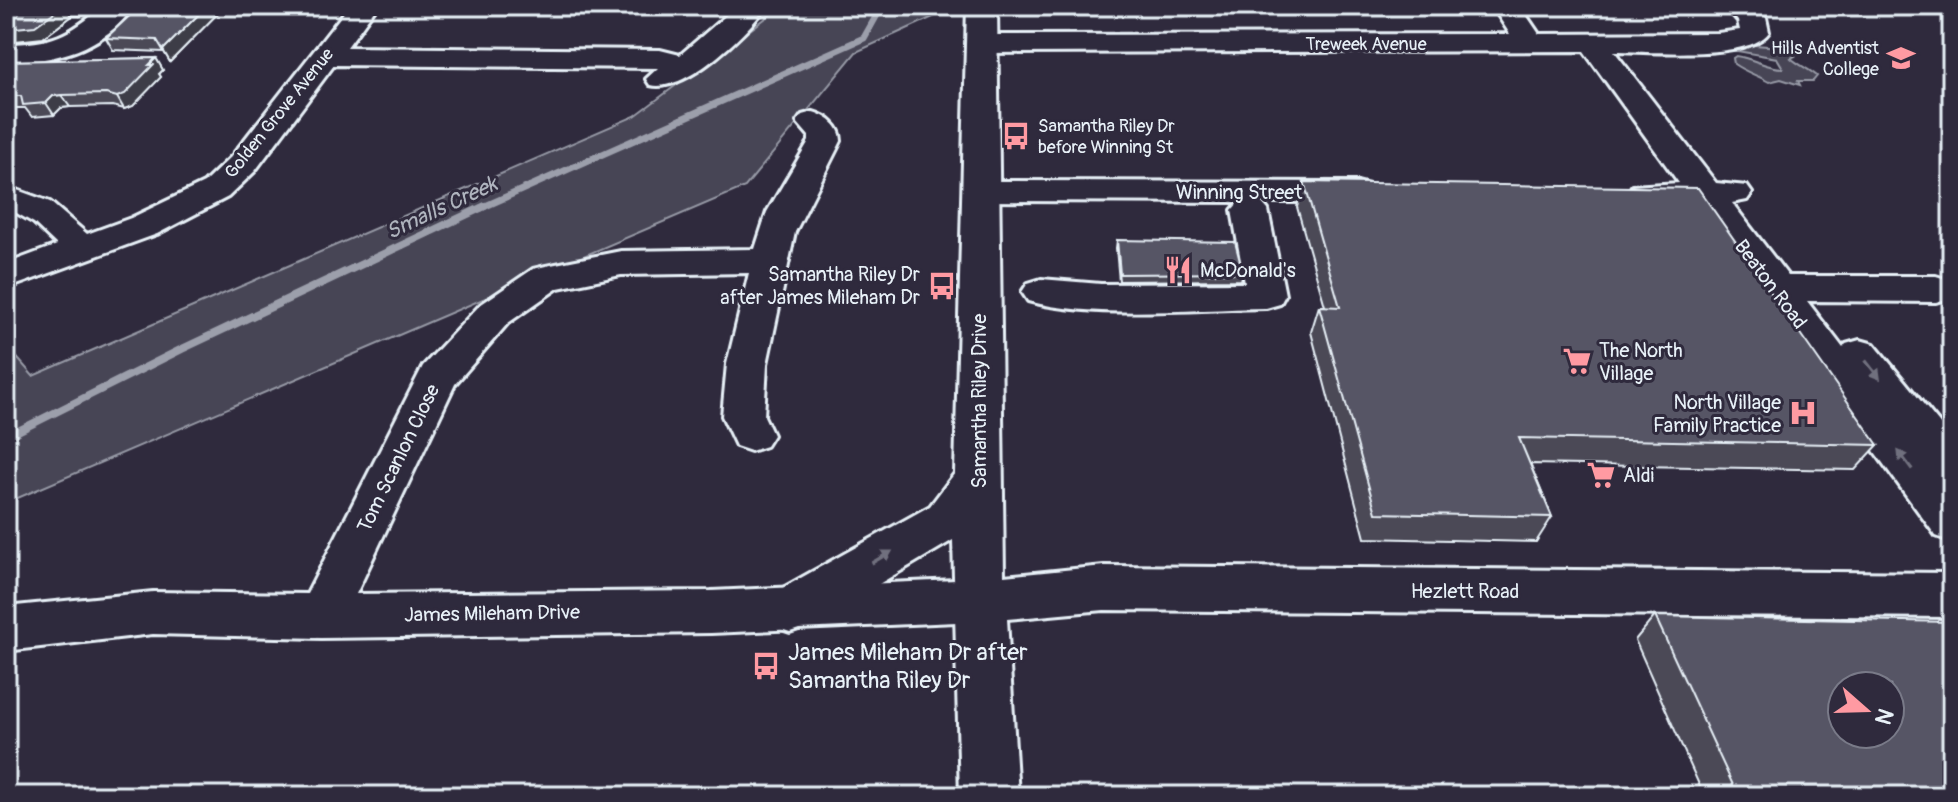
<svg xmlns="http://www.w3.org/2000/svg" width="1958" height="802" font-family="Pangolin,sans-serif">
  <style>
    .green { fill: #464455; stroke: #979aa6; stroke-width: 2 }
    .lines { fill: none; stroke-linecap: round; stroke-linejoin: round }
    .stream-far1 { stroke: #9c9fab; stroke-width: 7 }
    .stream { stroke: #9c9fab; stroke-width: 8 }
    .minor-casing { stroke: #e8f1f8; stroke-width: 6 }
    .major-casing { stroke: #e8f1f8; stroke-width: 6 }
    .minor { fill: #2f2a3d; fill-rule: evenodd }
    .major { fill: #2f2a3d; fill-rule: evenodd }
    .wall { fill: #4b4957; stroke: #e8f1f8; stroke-width: 2 }
    .shaded-wall { fill: #3d3c47; stroke: #e8f1f8; stroke-width: 2 }
    .building { fill: #575565; stroke: #e8f1f8; stroke-width: 2; fill-rule: evenodd }
    .oneway { fill: #70707e }
    .labels { text-anchor: middle; stroke-width: 6; stroke-linejoin: round; paint-order: stroke }
    .far-street-label { font-size: 18px; fill: #e8f1f8; stroke: #2f2a3d }
    .far-poi-label { font-size: 18px; fill: #e8f1f8; stroke: #2f2a3d; text-anchor: end }
    .street-label { font-size: 20px; fill: #e8f1f8; stroke: #2f2a3d }
    .poi-label { font-size: 20px; fill: #e8f1f8; stroke: #2f2a3d; text-anchor: start }
    .water-label { font-size: 22px; font-style: italic; fill: #afb4be; stroke: #2f2a3d }
    .near-poi-label { font-size: 24px; fill: #e8f1f8; stroke: #2f2a3d; text-anchor: start }
  </style>
  <rect width="100%" height="100%" fill="#2f2a3d"/>
  <filter id="ink" filterUnits="userSpaceOnUse"><feTurbulence type="fractalNoise" baseFrequency=".0125" numOctaves="2"/><feDisplacementMap in="SourceGraphic" scale="16" xChannelSelector="R" yChannelSelector="G"/><feConvolveMatrix kernelMatrix="1 2 1 2 8 2 1 2 1" color-interpolation-filters="sRGB"/></filter>
  <g filter="url(#ink)">
    <path class="green" d="M782,6H944V12L856,52L745,187L6,503V345L33,376L635,116Z
      M1726,43L1782,47L1795,56L1791,58C1797,64 1809,69 1817,76L1813,81H1798L1800,85L1781,79L1769,82C1757,75 1745,72 1734,64L1733,58L1736,56C1753,58 1766,68 1783,68L1777,58L1720,48Z"/>
    <g class="lines">
      <path class="stream-far1" d="M481,208L864,38L882,6"/>
      <path class="stream" d="M6,437L182,349L485,206"/>
      <defs>
        <path id="minor" d="M103,6H134C104,49 55,62 6,62V44C51,44 69,36 103,6Z
          M349,6H377L347,47L660,50L680,55L737,6L765,8C746,35 684,94 650,85L646,79L658,68L334,65L255,171L228,197L157,234L6,289V264L57,245L34,223L6,207V186L50,202L87,234L131,218L204,183L231,157Z
          M1492,6H1520L1539,34L1718,33L1740,30L1738,21L1725,6H1755L1766,18L1769,32C1749,61 1649,51 1614,51L1716,183L1747,186L1752,193L1747,200L1732,203L1788,276H1936L1949,280L1952,294L1949,298L1936,302L1807,301L1843,348L1846,344L1860,340L1874,344L1952,439V542L1936,536L1694,203H1644L1632,200L1627,193L1632,186L1679,183L1584,51L982,53L972,50L967,44L972,38L982,35L1510,34Z
          M813,112C827,116 841,126 841,141L795,232L767,364L764,416L773,435L766,446L751,451L736,446L722,416L727,364L749,273L621,275L558,288L508,323L455,384L356,594L711,591L979,579L996,585L1004,600L996,615L979,621L711,633L321,638L153,634L6,651V607L153,592L307,594L423,366L480,305L533,269L546,266L621,251L755,249L767,212L809,141V136L797,122L802,115Z
          M983,181L1357,182L1369,185L1374,192L1369,199L1357,202H1261L1268,210L1285,295L1280,304L1266,308C1196,309 1093,319 1028,301L1022,292L1028,283L1041,279L1101,284L1245,283L1232,210L1239,202L983,201L971,198L966,191L971,184Z"/>
        <path id="major" d="M967,6H997L1004,576L1104,566L1952,573V617L1104,610L1007,619L1018,796H960L953,540L808,626L790,632L772,626L764,610L772,594L930,506L955,473Z"/>
      </defs>
      <use href="#minor" class="minor-casing"/>
      <use href="#major" class="major-casing"/>
      <use href="#minor" class="minor"/>
      <use href="#major" class="major"/>
    </g>
    <path class="wall" d="M6,6H93L80,16H72L43,38L6,42Z
      M135,6H225L170,62L164,52L113,50L106,38L138,8Z
      M6,56L10,61L156,58L163,70L159,74L161,77L133,106L124,109L113,106L70,107L61,108L54,115L32,117L25,108H6Z
      M1304,182L1878,445L1855,470L1530,464L1552,517L1536,542L1365,538L1311,332L1319,306H1325L1297,207Z
      M1117,240L1243,273L1241,280L1119,281L1116,248Z
      M1655,616L1952,796H1704L1635,640Z"/>
    <path class="shaded-wall" d="M63,6H66L72,16L43,38L6,42V29Z
      M74,6H93L80,16Z
      M207,6H225L170,62L163,50Z
      M156,58L163,70L159,74L161,77L133,106L124,109L117,97Z
      M61,95L70,107L61,108L54,115L46,103L53,96Z"/>
    <path class="building" d="M6,6H63L35,26L6,29Z
      M140,6H207L163,50L157,40L106,38Z
      M156,58L149,65H153L125,94L117,97L106,94L61,95L53,96L46,103L23,105L21,96H6V61Z
      M1304,182L1698,188L1878,445L1519,438L1552,517L1376,513L1319,306L1340,307Z
      M1117,240L1235,242L1243,273L1120,274Z
      M1655,616L1952,622V796H1738ZM1842,686H1890V734H1842Z"/>
    <defs><path id="oneway-solid" d="M-6-.8H1V-3.2L6.5 0L1 3.2V.8H-6Z" transform="scale(2)"/></defs>
    <g class="oneway">
      <use href="#oneway-solid" transform="translate(1873 370) rotate(52)"/>
      <use href="#oneway-solid" transform="translate(1905 460) rotate(-127)"/>
      <use href="#oneway-solid" transform="translate(882 557) rotate(-30)"/>
    </g>
  </g>
  <defs>
    <symbol id="school-bare" viewBox="-9 -9 18 18"><path d="M0-5L7-2L0 1L-7-2ZM-4 1L0 2.5L4 1V4Q0 6-4 4Z" fill="#ff9aa2" stroke="#2f2a3d" stroke-width="2.5" paint-order="stroke"/></symbol>
    <symbol id="bus-bare" viewBox="-9 -9 18 18"><path d="M-5-6H5V4H4V6H2V4H-2V6H-4V4H-5ZM-3.5-4V0h7V-4ZM-3.5 1.2v1.5H-2V1.2ZM2 1.2v1.5H3.5V1.2Z" fill="#ff9aa2" stroke="#2f2a3d" stroke-width="2.5" paint-order="stroke"/></symbol>
    <symbol id="restaurant-bare" viewBox="-9 -9 18 18"><path d="M-5-6h1v4h1v-4h1v4h1v-4h1v5L-1.5 .5V6h-2V.5L-5-1ZM5-6V6H3V1.5H1.5Q1.5-4 5-6Z" fill="#ff9aa2" stroke="#2f2a3d" stroke-width="2.5" paint-order="stroke"/></symbol>
    <symbol id="supermarket-bare" viewBox="-9 -9 18 18"><path d="M-6-5.5h2.5l.6 2H6L4.5 2H-2.5L-4.4-4H-6ZM-1.5 3.2a1.3 1.3 0 1 0 .1 0ZM3 3.2a1.3 1.3 0 1 0 .1 0Z" fill="#ff9aa2" stroke="#2f2a3d" stroke-width="2.5" paint-order="stroke"/></symbol>
    <symbol id="hospital-bare" viewBox="-9 -9 18 18"><path d="M-5-5h3v3.5h4V-5h3V5h-3V1.5h-4V5h-3Z" fill="#ff9aa2" stroke="#2f2a3d" stroke-width="2.5" paint-order="stroke"/></symbol>
  </defs>
  <g fill-rule="evenodd">
    <use href="#school-bare" x="1881" y="38" width="40" height="40"/>
    <use href="#bus-bare" x="996" y="116" width="40" height="40"/>
    <use href="#restaurant-bare" x="1158" y="250" width="40" height="40"/>
    <use href="#bus-bare" x="922" y="266" width="40" height="40"/>
    <use href="#supermarket-bare" x="1557" y="341" width="40" height="40"/>
    <use href="#hospital-bare" x="1783" y="393" width="40" height="40"/>
    <use href="#supermarket-bare" x="1581" y="455" width="40" height="40"/>
    <use href="#bus-bare" x="746" y="646" width="40" height="40"/>
  </g>
  <g class="labels">
    <g class="far-street-label">
      <text x="1366" y="50">Treweek Avenue</text>
      <text transform="translate(279 113) rotate(-51)" y="6">Golden Grove Avenue</text>
    </g>
    <g class="far-poi-label">
      <text x="1879" y="54">Hills Adventist<tspan x="1879" dy="21">College</tspan></text>
      <text x="1038" y="132" text-anchor="start">Samantha Riley Dr<tspan x="1038" dy="21">before Winning St</tspan></text>
    </g>
    <g class="street-label">
      <text x="1239" y="199">Winning Street</text>
      <text transform="translate(1771 284) rotate(53)" y="7">Beaton Road</text>
      <text transform="translate(979 401) rotate(-90)" y="7">Samantha Riley Drive</text>
      <text transform="translate(398 458) rotate(-64)" y="7">Tom Scanlon Close</text>
      <text x="1465" y="598">Hezlett Road</text>
      <text transform="translate(492 613) rotate(-1)" y="7">James Mileham Drive</text>
    </g>
    <g class="poi-label">
      <text x="1200" y="277">McDonald's</text>
      <text x="920" y="281" text-anchor="end">Samantha Riley Dr<tspan x="920" dy="23">after James Mileham Dr</tspan></text>
      <text x="1599" y="357">The North<tspan x="1599" dy="23">Village</tspan></text>
      <text x="1781" y="409" text-anchor="end">North Village<tspan x="1781" dy="23">Family Practice</tspan></text>
      <text x="1623" y="482">Aldi</text>
    </g>
    <g class="water-label">
      <text transform="translate(441 207) rotate(-25)" y="8">Smalls Creek</text>
    </g>
    <g class="near-poi-label">
      <text x="788" y="660">James Mileham Dr after<tspan x="788" dy="28">Samantha Riley Dr</tspan></text>
    </g>
  </g>
  <rect width="1958" height="802" fill="none" stroke="#2f2a3d" stroke-width="32"/>
  <rect x="16" y="16" width="1926" height="770" fill="none" stroke="#e8f1f8" stroke-width="3" filter="url(#ink)"/>
  <g transform="translate(1866 710) rotate(110)"><circle r="38" fill="#2f2a3d" stroke="#797a88" stroke-width="2"/>
  <path d="M0-6L14 30L0 20L-14 30Z" fill="#ff9aa2"/>
  <text y="-12" font-size="22" font-weight="bold" text-anchor="middle" fill="#e8f1f8">N</text>
  </g>
</svg>
